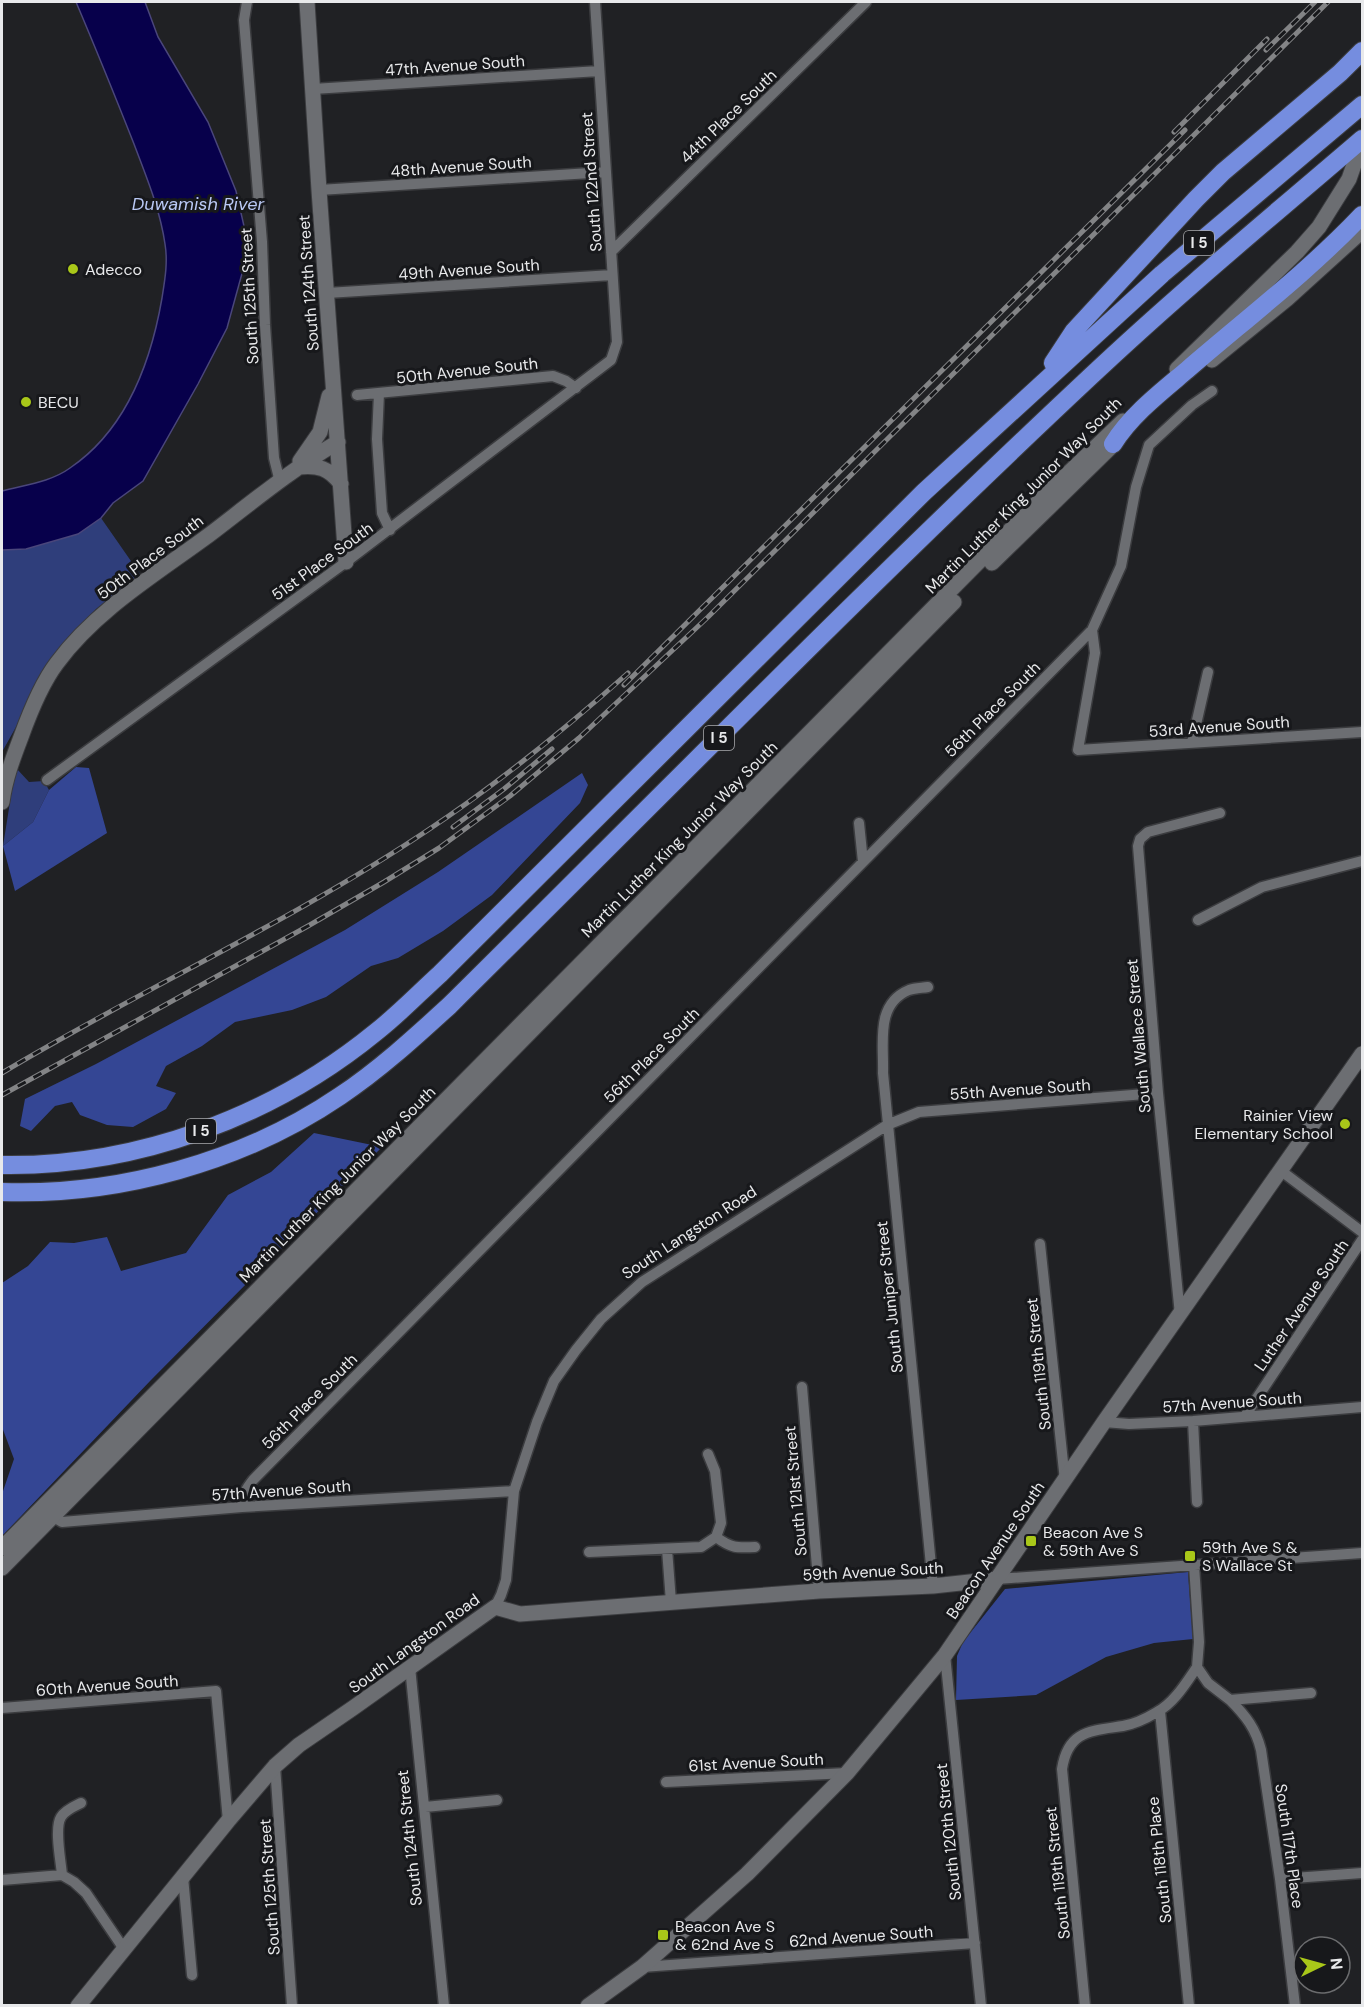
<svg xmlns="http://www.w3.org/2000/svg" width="1364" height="2007" font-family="'DM Sans',sans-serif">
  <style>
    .green { fill: #2f3e7b }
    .forest { fill: #344694 }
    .water { fill: #07004b; stroke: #4a467b; stroke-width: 1.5 }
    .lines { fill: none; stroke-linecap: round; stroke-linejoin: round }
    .street-casing { stroke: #3b3c3f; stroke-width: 13 }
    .secondary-casing { stroke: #3b3c3f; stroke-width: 17 }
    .highway-casing { stroke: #3b3c3f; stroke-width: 20 }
    .street { stroke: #6c6e72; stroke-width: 10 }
    .secondary { stroke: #6c6e72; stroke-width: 15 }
    .highway { stroke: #758ddf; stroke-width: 18 }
    .rail-casing { stroke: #838486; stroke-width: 5 }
    .rail { stroke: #17181b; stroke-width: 3; stroke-dasharray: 9; stroke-linecap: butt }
    .poi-dot { fill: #a9c719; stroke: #17181b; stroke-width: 2 }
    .labels { text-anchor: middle; stroke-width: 6; stroke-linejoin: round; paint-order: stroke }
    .shield { fill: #17181b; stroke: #a9aaad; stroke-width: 1.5 }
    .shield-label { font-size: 15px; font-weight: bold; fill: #e8e9eb }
    .street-label { font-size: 16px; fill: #e8e9eb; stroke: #17181b }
    .poi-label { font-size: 16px; fill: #e8e9eb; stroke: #17181b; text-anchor: start }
    .water-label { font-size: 18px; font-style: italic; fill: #bac9f5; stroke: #17181b }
  </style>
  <rect width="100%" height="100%" fill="#202124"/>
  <path class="green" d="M101,518L140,574L96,609L60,648L2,752V550L26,549L78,534Z
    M17,769L29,782L44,781L49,790L33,822L3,846L13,783Z"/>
  <path class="forest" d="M76,767L89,768L107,833L15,891L3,846L33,822L49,790Z
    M582,773L588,785L580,803L492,895L443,931L398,958L371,966L326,997L292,1010L235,1022L202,1046L166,1066L156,1086L176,1093L166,1109L133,1127L107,1125L80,1115L72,1102L55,1106L31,1131L20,1126L25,1099L96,1064L345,930L438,872Z
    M314,1133L382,1147L151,1380L2,1536V1494L14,1459L2,1427V1283L28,1266L50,1242L74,1243L107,1237L121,1271L186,1253L228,1195L271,1172Z
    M1188,1572L1193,1639L1154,1643L1106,1657L1036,1695L956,1700L957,1656L963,1642L1005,1589Z"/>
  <path class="water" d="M76,2H145L158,37L208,122L236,191L244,226L246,259L227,328L198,384L143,481L113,503L101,518L78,534L26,549L2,550V491C24,485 51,482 70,468C126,430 151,362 162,298C165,279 168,262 165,244C160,209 146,176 134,144C115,96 96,49 76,2Z"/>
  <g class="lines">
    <defs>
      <path id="street" d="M247,2L244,20L262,242L265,325L274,458L280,482
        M313,89L599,71
        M319,190L606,172
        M611,252L866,2
        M327,293L612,275
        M1212,391L1192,405L1149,445L1136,487L1121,566L1092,630L1095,653L1078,750L1362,732
        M379,393L377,439L382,513L390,530
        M357,395L553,376L566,381L576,388
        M1192,742L1208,672
        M47,780L346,562L611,360L617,342L595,2
        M859,823L863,862
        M1198,920L1262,887L1362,861
        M928,987C922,988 915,988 909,990C875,1004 884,1043 883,1073L933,1586
        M1280,1170L1362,1232
        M1040,1244L1065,1481
        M1180,1315L1158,1093L1138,846L1140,839L1148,832L1220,813
        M802,1387L819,1591
        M1245,1416L1362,1240
        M1193,1421L1197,1502
        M1104,1422L1129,1424L1193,1421L1362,1407
        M708,1454L715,1471L721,1523L716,1537
        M242,1507C242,1495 246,1489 253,1480L1092,630
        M52,1516L62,1522L242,1507L514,1491
        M667,1549L671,1602
        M589,1552L701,1547L716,1537C731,1548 736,1548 755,1547
        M1194,1565L1199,1642L1197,1667
        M997,1579L1362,1553
        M495,1607L501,1595L506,1580L514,1491L537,1422L554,1381L576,1350L601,1319L642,1282L887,1125L919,1112L1158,1093
        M945,1655L981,2006
        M410,1667L444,2006
        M1230,1700C1246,1716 1256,1729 1261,1750L1280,1879L1295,2006
        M2,1708L216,1691L228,1821
        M1160,1711L1189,2006
        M275,1766L292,2006
        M666,1782L847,1773
        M425,1807L497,1800
        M62,1875C61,1862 54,1828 61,1817C65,1810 75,1806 81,1803
        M183,1877L192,1975
        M1280,1879L1362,1873
        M2,1880L62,1875L74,1882L86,1893L124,1949
        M642,1967L975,1943
        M1085,2006L1062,1769C1068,1730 1091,1731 1123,1726C1135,1724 1147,1718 1157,1712C1174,1703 1186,1683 1197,1667L1208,1683L1230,1700L1311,1693"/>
      <path id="secondary" d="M307,2L319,190L346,562
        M1212,360L1287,299L1362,231
        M1177,369L1297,252L1319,227L1349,179L1362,142
        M300,461L320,432L329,396
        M299,467C318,465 329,468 341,484
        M992,563L1112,446
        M2,802C5,779 13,758 21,737C30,712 41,684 57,663C96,610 156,574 209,535C251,503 292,469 338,442
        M2,1548L1035,505L1123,421
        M2,1568L954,602
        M78,2006L228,1821L275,1766L299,1745L353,1708L495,1607L520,1614L819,1591L933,1586L997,1579
        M588,2006L642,1967L747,1874L847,1773L945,1655L1104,1422L1362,1054"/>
      <path id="highway" d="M1053,363L1074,331L1196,199L1223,172L1340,73L1362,51
        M1113,444C1131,415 1161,392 1187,370C1246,319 1309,271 1362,215
        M2,1165C137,1167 272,1117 376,1032C399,1014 419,993 440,974L924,492L1162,274L1362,105
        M2,1192C118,1196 243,1162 340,1096C379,1070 414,1038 449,1006C662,795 872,581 1091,376C1178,294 1271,217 1362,139"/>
    </defs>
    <use href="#street" class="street-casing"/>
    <use href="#secondary" class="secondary-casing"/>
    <use href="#highway" class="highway-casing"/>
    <use href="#street" class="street"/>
    <use href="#secondary" class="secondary"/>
    <use href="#highway" class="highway"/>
    <defs>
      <path id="rail" d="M1266,50L1315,2
        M1174,132L1267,39
        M624,685L1185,130
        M453,827L504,789L552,749
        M2,1073C142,989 292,921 428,830C499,783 565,729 628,673
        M2,1095L308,926L384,882L439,848L510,796L579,738L708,617L1328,2"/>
    </defs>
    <use href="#rail" class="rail-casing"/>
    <use href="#rail" class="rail"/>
  </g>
  <g class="poi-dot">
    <circle cx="73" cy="269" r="6"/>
    <circle cx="26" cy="402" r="6"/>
    <circle cx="1345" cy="1124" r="6"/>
    <rect x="1025" y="1535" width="12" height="12" rx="3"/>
    <rect x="1184" y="1550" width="12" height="12" rx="3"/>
    <rect x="657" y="1929" width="12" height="12" rx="3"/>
  </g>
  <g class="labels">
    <g class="shield">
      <rect x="1184" y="231" width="30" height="24" rx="4.5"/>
      <rect x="704" y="726" width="30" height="24" rx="4.5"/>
      <rect x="186" y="1119" width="30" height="24" rx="4.5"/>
    </g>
    <g class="shield-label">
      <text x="1199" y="248">I 5</text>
      <text x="719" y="743">I 5</text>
      <text x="201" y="1136">I 5</text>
    </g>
    <g class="street-label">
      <text transform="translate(455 65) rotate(-4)" y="6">47th Avenue South</text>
      <text transform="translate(728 116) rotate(-44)" y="6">44th Place South</text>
      <text transform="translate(461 166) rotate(-4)" y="6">48th Avenue South</text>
      <text transform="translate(591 182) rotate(-94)" y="6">South 122nd Street</text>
      <text transform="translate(469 269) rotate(-4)" y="6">49th Avenue South</text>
      <text transform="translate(308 283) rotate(-94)" y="6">South 124th Street</text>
      <text transform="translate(249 296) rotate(-93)" y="6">South 125th Street</text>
      <text transform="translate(467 370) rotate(-6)" y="6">50th Avenue South</text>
      <text transform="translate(1023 495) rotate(-45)" y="6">Martin Luther King Junior Way South</text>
      <text transform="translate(150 557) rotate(-37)" y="6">50th Place South</text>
      <text transform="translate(322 561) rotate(-36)" y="6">51st Place South</text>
      <text transform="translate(992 709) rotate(-45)" y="6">56th Place South</text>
      <text transform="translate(1219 726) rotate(-4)" y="6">53rd Avenue South</text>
      <text transform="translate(679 839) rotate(-45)" y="6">Martin Luther King Junior Way South</text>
      <text transform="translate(1138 1036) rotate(-95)" y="6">South Wallace Street</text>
      <text transform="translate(651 1055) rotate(-45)" y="6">56th Place South</text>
      <text transform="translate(1020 1089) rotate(-4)" y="6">55th Avenue South</text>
      <text transform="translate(337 1184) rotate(-45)" y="6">Martin Luther King Junior Way South</text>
      <text transform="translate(689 1232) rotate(-33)" y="6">South Langston Road</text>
      <text transform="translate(889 1297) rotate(-96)" y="6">South Juniper Street</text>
      <text transform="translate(1301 1305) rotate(-56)" y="6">Luther Avenue South</text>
      <text transform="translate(1038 1364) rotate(-96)" y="6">South 119th Street</text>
      <text transform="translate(309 1401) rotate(-45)" y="6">56th Place South</text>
      <text transform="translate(1232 1402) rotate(-4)" y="6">57th Avenue South</text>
      <text transform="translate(281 1490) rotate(-4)" y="6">57th Avenue South</text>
      <text transform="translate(795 1491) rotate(-95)" y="6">South 121st Street</text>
      <text transform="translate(995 1550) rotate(-56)" y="6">Beacon Avenue South</text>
      <text transform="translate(873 1571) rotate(-3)" y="6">59th Avenue South</text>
      <text transform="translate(414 1643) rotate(-36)" y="6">South Langston Road</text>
      <text transform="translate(107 1685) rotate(-4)" y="6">60th Avenue South</text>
      <text transform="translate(756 1762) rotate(-3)" y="6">61st Avenue South</text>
      <text transform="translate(948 1832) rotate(-96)" y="6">South 120th Street</text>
      <text transform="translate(409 1838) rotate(-96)" y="6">South 124th Street</text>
      <text transform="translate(1290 1846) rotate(82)" y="6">South 117th Place</text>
      <text transform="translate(1159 1860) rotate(-96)" y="6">South 118th Place</text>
      <text transform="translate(1057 1873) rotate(-96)" y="6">South 119th Street</text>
      <text transform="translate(269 1887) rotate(-94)" y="6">South 125th Street</text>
      <text transform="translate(861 1936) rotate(-4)" y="6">62nd Avenue South</text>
    </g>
    <g class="poi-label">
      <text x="85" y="275">Adecco</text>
      <text x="38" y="408">BECU</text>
      <text x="1333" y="1121" text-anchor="end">Rainier View<tspan x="1333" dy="18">Elementary School</tspan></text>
      <text x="1043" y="1538">Beacon Ave S<tspan x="1043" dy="18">&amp; 59th Ave S</tspan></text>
      <text x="1202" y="1553">59th Ave S &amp;<tspan x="1202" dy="18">S Wallace St</tspan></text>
      <text x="675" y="1932">Beacon Ave S<tspan x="675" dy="18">&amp; 62nd Ave S</tspan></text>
    </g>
    <g class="water-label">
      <text x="198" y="210">Duwamish River</text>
    </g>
  </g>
  <rect width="1364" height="2007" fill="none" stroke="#e8e9eb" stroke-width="6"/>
  <g transform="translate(1322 1965) rotate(85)"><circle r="28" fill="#17181b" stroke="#6b6c6e" stroke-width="1.5"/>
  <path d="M0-4.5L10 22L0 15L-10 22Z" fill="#a9c719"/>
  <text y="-9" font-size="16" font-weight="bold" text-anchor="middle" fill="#e8e9eb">N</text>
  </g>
</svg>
